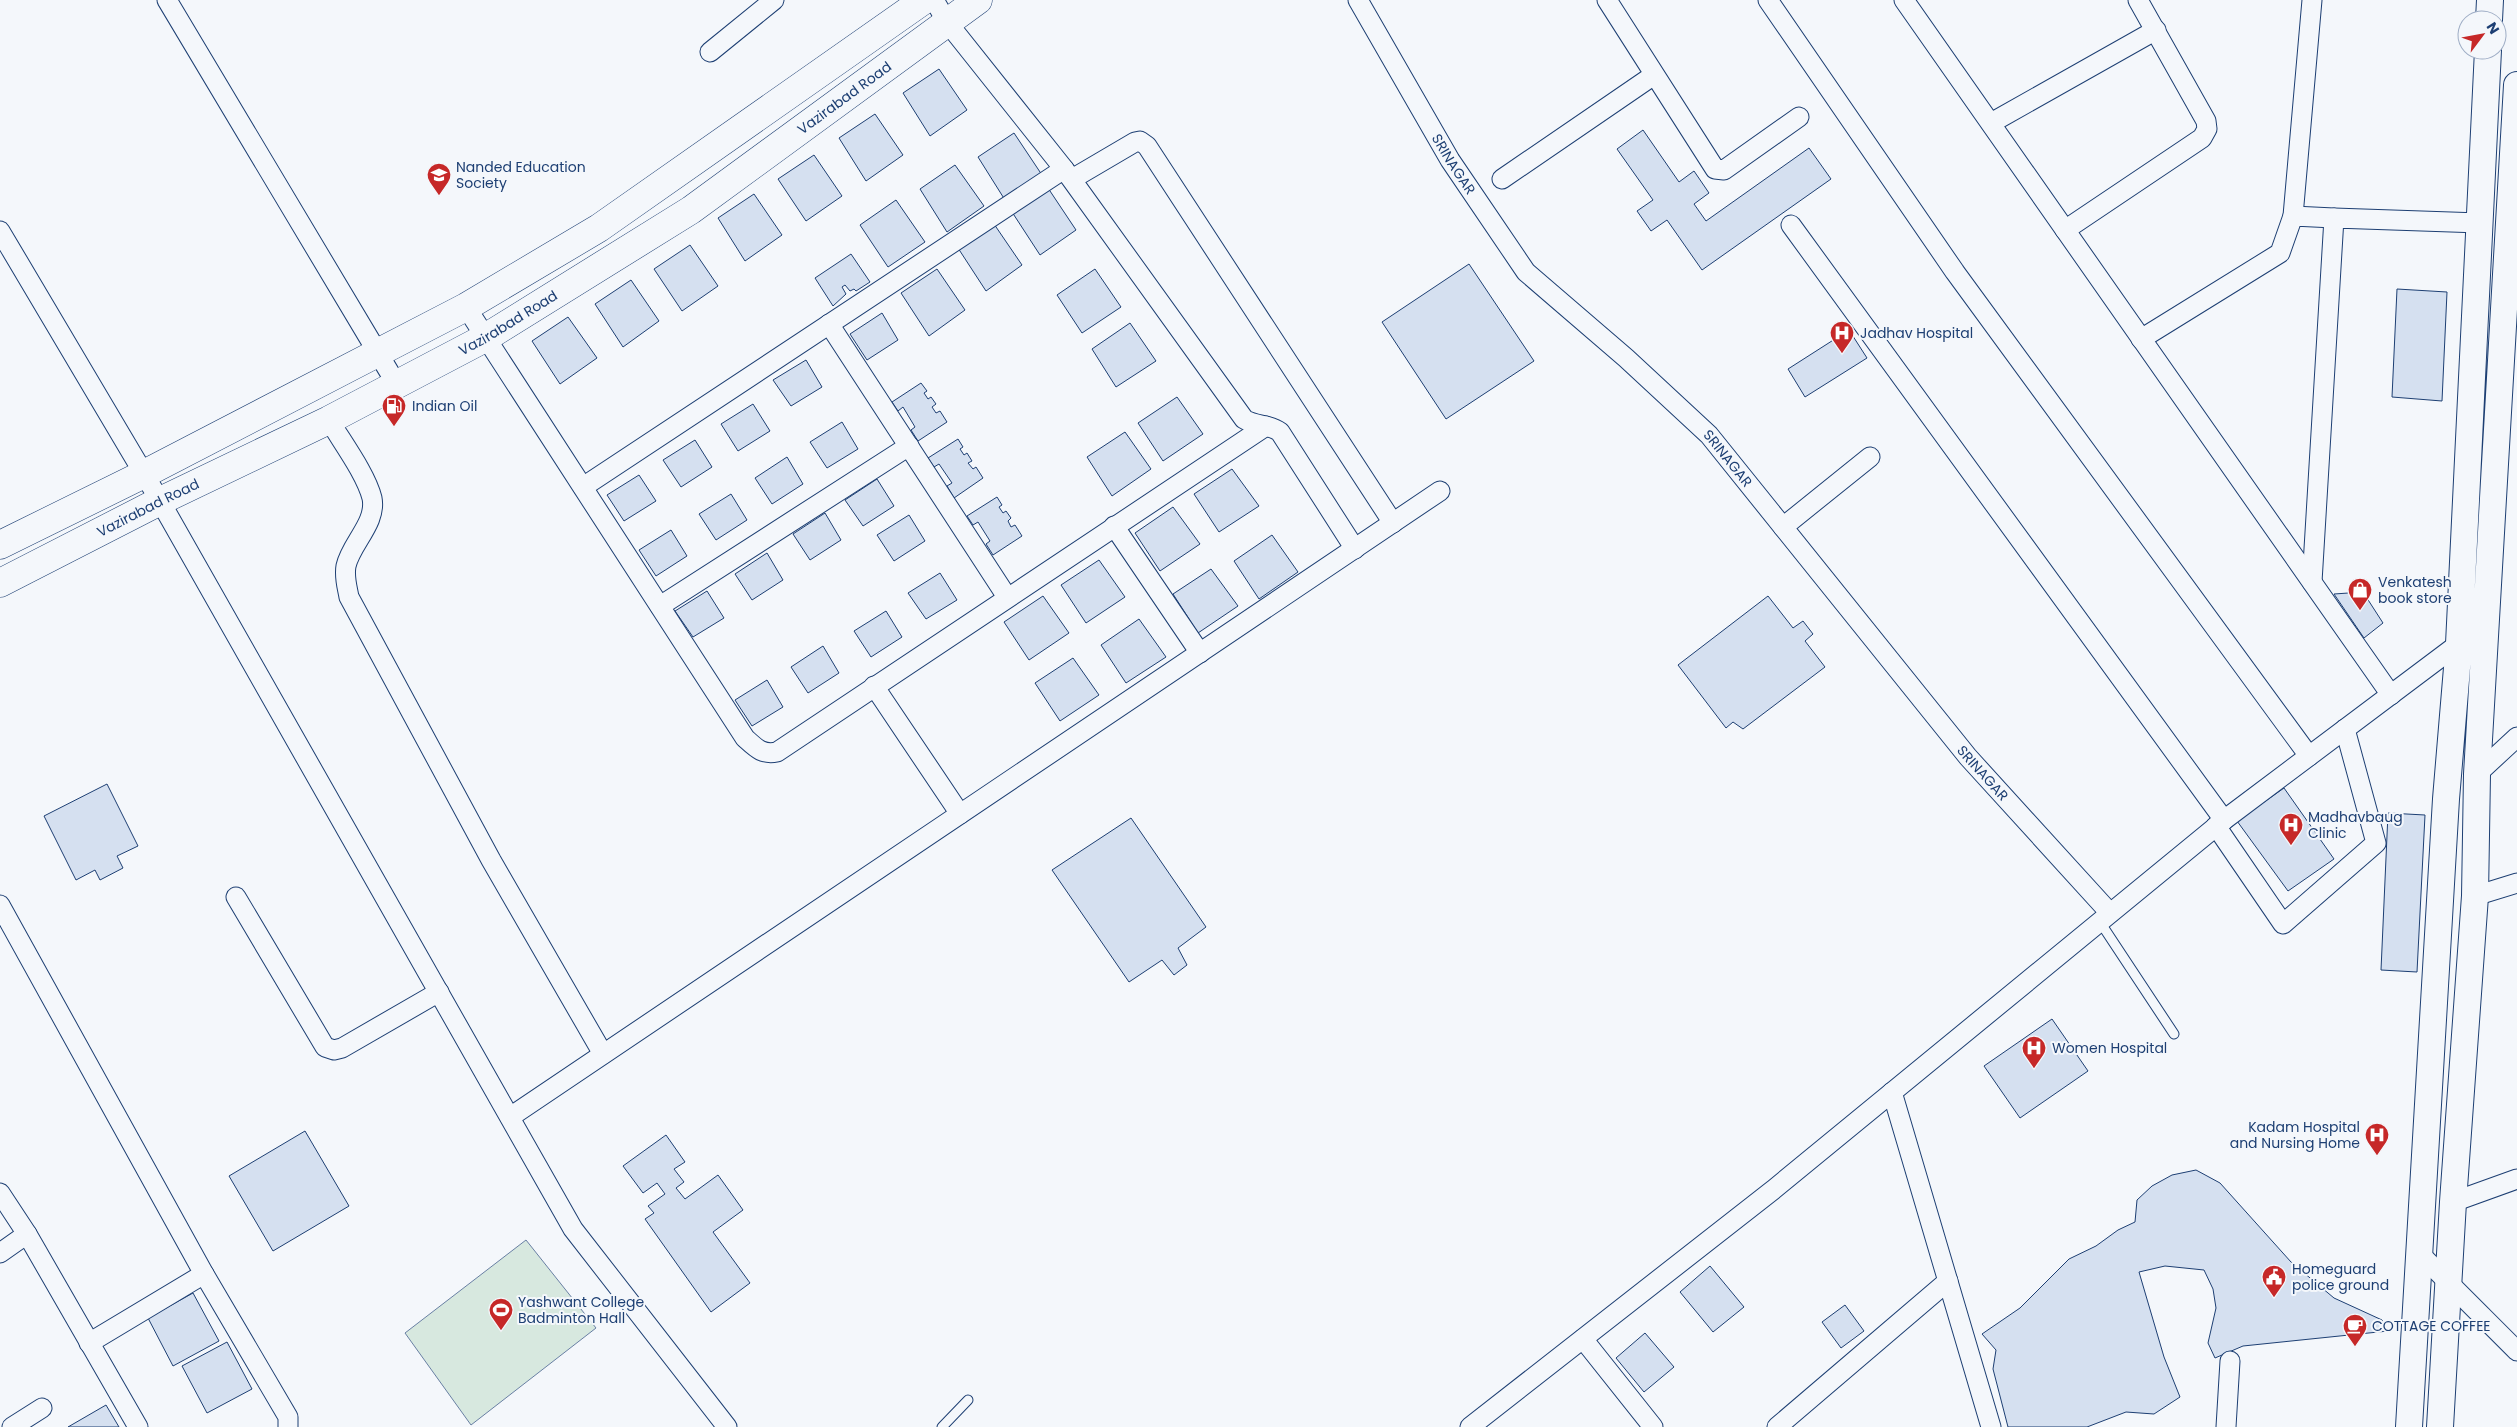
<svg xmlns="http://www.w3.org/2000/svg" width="2517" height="1427" font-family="Poppins,sans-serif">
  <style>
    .green { fill: #d7e8df; stroke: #687fa3 }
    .building { fill: #d5e0f0; stroke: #1d3f73 }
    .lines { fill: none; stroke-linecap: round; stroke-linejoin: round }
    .service-casing { stroke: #1d3f73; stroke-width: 11 }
    .minor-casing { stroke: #1d3f73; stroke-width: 21 }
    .secondary-casing { stroke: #1d3f73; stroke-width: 28 }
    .primary-casing { stroke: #1d3f73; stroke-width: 29 }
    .service { stroke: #f4f7fb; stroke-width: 9 }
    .minor { stroke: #f4f7fb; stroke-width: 19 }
    .secondary { stroke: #f4f7fb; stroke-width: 26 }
    .primary { stroke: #f4f7fb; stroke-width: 28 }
    .labels { text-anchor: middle; stroke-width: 4; stroke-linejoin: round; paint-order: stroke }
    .street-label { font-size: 14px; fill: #1d3f73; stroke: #f4f7fb }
    .poi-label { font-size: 14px; fill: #1d3f73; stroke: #f4f7fb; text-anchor: start }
  </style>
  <rect width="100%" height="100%" fill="#f4f7fb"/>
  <path class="green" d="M526,1240L596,1328L471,1425L405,1333Z"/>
  <path class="building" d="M939,69L967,110L930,136L903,93Z
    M875,114L903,155L866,181L839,138Z
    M1643,130L1679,182L1694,171L1709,193L1694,204L1706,221L1809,148L1831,179L1702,270L1667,220L1651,231L1637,211L1653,200L1617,149Z
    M1014,133L1042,175L1005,200L978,157Z
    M814,155L842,196L806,221L778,179Z
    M955,165L984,206L947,232L920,189Z
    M1048,188L1076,230L1040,255L1012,212Z
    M754,194L782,235L745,261L718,218Z
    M896,200L925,242L888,267L860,225Z
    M994,224L1022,265L986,291L958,248Z
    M690,245L718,286L682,311L654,269Z
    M851,254L870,282L856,291L854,289L850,291L845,285L842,287L846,294L833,306L815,278Z
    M1469,264L1534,361L1446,419L1382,322Z
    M937,269L965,310L929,336L901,293Z
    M1095,269L1121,307L1082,333L1057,295Z
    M631,280L659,321L623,347L595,304Z
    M2397,289L2447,292L2442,401L2392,397Z
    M882,313L898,340L867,360L850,334Z
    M568,317L597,358L560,384L532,341Z
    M1130,323L1156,361L1116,387L1092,349Z
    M1849,330L1867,358L1805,397L1788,369Z
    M806,360L822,387L791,406L773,380Z
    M921,383L927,391L924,393L928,399L931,397L936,404L932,407L936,413L940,411L947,422L918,441L911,430L915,427L903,407L898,411L892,402Z
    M1177,397L1203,434L1163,461L1138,423Z
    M753,404L770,431L738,451L721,424Z
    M842,422L858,449L827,468L810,442Z
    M1125,432L1151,469L1112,496L1087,457Z
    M958,439L963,447L960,449L964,455L967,453L972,461L968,463L973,469L976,467L983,478L954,498L947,486L952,483L939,464L934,467L928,458Z
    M695,440L712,467L681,487L663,460Z
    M787,457L803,484L772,504L755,478Z
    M1232,469L1259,506L1219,532L1194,494Z
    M639,475L656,501L624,521L607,495Z
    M877,479L894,506L863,526L845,500Z
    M731,494L747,520L716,540L699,514Z
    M997,497L1002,505L999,507L1003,513L1006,511L1011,518L1008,521L1011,527L1015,525L1022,536L993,555L986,544L990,541L978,522L973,525L967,516Z
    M1173,507L1200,544L1160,571L1135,533Z
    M825,513L841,540L810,560L793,534Z
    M909,515L925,541L894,561L877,535Z
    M671,530L687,556L656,576L639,550Z
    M1272,535L1298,572L1259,599L1234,561Z
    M767,553L783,580L752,600L735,574Z
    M1099,560L1125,597L1086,623L1061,585Z
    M1211,569L1238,606L1198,633L1173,594Z
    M940,573L957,600L926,619L908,593Z
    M707,591L724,618L693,637L675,611Z
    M2363,592L2383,623L2364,638L2334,594Z
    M1043,596L1069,633L1029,660L1004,622Z
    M1768,596L1793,628L1803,621L1813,634L1805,641L1825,667L1743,729L1733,722L1726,728L1678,665Z
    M886,611L902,637L871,657L854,631Z
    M1139,619L1166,657L1126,683L1101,645Z
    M823,646L839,673L808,693L791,667Z
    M1073,658L1099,695L1060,721L1035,683Z
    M767,680L783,707L752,726L735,700Z
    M107,784L138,846L117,856L123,868L100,880L95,870L76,880L44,816Z
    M2284,788L2334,859L2288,891L2237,821Z
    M2388,813L2425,815L2417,972L2381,970Z
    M1131,818L1206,927L1178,948L1187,965L1174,975L1162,960L1129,982L1052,870Z
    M2052,1019L2088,1071L2020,1118L1984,1066Z
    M305,1131L349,1206L273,1251L229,1176Z
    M666,1135L685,1162L674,1169L684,1182L676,1188L685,1199L718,1175L743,1210L713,1232L750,1283L711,1312L645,1219L654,1213L648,1206L665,1194L657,1183L643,1193L623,1166Z
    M2196,1170L2220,1183L2291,1262L2334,1298L2382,1320L2388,1331L2243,1346L2215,1358L2208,1343L2216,1308L2213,1289L2204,1270L2165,1266L2139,1272L2164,1357L2180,1397L2154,1414L2126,1412L2087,1427H2008L1993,1369L1996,1350L1982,1334L2020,1308L2069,1259L2096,1246L2118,1230L2135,1222L2137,1200L2152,1186L2172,1175Z
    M1710,1266L1744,1307L1713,1332L1680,1292Z
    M193,1293L219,1341L173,1366L148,1318Z
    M1845,1305L1864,1331L1841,1348L1822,1322Z
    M1645,1333L1674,1367L1644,1392L1616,1358Z
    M227,1342L252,1389L207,1413L182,1366Z
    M106,1405L119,1427H68Z"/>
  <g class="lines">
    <defs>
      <path id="service" d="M2100,922L2174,1034
        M942,1427L968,1400"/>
      <g id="minor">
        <path d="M167,0L397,385"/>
        <path d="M934,0L947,22L1064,169L1244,419C1255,426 1269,424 1280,432L1355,549"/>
        <path id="s1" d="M1358,0L1450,160L1526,272L1626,358L1709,435L1968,757L2110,913"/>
        <path d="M1607,0L1715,169L1724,170L1799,117"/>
        <path d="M1768,0L1955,272L2309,756"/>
        <path d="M1904,0L2391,695"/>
        <path d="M710,52L774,0"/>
        <path d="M1991,123L2156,30"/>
        <path d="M1072,179L1135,142L1140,141L1147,146L1393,523"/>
        <path d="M1502,179L1654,75"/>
        <path d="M2293,216L2312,0"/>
        <path d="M1791,225L2224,820"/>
        <path d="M2065,230L2202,138L2207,129L2206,121L2138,0"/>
        <path d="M0,231L160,501L573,1229L727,1427"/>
        <path d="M466,307L745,738C756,748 762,755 777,752L1266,426"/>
        <path d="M829,324L1007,597"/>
        <path d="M2141,339L2280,253L2293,216L2334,218"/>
        <path d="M329,420C342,442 366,474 372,498C377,523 351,543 346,566C344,577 347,586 349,597L491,860L603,1054"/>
        <path d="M583,487L1064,169"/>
        <path d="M1114,526L1200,653"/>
        <path d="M1783,527L1870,457"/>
        <path d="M2312,582L2334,218L2480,223"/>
        <path d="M660,606L909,446"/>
        <path d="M874,686L960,814"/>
        <path d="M2477,774L2517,737"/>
        <path d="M2216,826L2283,924L2376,843L2345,729"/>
        <path d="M2475,896L2517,883"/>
        <path d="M236,897L325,1047L334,1050L342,1048L439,992"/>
        <path d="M0,905L204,1274L89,1343"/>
        <path d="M1892,1092L1991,1427"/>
        <path d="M510,1117L1440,491"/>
        <path d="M0,1193L27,1234L138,1427"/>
        <path d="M2453,1202L2517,1179"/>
        <path d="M2418,1252L2517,1351"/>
        <path d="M0,1253L27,1234"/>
        <path d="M204,1274L288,1417V1427"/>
        <path d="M1583,1339L1653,1427"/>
        <path d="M12,1427L42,1408"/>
        <path d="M1470,1427L1773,1190L2224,820L2465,639"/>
        <path d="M1777,1427L1948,1281"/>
        <path d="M2226,1427L2230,1361"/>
      </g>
      <path id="secondary" d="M2489,20L2490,0
        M2409,1427L2446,799L2459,644L2488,50
        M2440,1427L2453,1202L2475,896L2477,774L2517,85"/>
      <g id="primary">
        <path d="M0,545L144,474L466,307L599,228L924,0"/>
        <path id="s2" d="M0,583L160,501L329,420L485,338L691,210L978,0"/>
      </g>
    </defs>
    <use href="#service" class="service-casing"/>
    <use href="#minor" class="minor-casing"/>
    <use href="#secondary" class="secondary-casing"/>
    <use href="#primary" class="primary-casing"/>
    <use href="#service" class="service"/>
    <use href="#minor" class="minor"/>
    <use href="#secondary" class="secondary"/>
    <use href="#primary" class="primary"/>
  </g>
  <defs>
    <symbol id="university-pin" viewBox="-11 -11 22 30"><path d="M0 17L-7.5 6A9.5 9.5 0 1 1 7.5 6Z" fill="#c62828" stroke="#f4f7fb"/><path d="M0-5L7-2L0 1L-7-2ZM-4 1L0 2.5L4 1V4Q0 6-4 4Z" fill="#fff"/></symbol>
    <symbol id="hospital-pin" viewBox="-11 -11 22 30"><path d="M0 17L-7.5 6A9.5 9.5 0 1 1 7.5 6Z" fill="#c62828" stroke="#f4f7fb"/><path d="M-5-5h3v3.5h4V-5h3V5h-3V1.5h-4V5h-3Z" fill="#fff"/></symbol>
    <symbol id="fuel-pin" viewBox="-11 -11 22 30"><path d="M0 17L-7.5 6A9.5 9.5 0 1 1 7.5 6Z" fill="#c62828" stroke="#f4f7fb"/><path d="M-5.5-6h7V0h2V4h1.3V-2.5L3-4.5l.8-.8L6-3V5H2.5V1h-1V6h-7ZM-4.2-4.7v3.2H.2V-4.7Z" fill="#fff"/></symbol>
    <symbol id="shop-pin" viewBox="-11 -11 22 30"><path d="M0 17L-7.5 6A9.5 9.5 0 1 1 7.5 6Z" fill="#c62828" stroke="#f4f7fb"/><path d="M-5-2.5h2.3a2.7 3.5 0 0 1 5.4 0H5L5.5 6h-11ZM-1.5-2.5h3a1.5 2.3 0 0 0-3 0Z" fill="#fff"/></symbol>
    <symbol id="civic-pin" viewBox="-11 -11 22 30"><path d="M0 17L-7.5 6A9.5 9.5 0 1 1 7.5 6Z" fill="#c62828" stroke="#f4f7fb"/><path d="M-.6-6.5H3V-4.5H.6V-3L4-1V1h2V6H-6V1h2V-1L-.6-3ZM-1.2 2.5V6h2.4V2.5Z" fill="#fff"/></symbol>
    <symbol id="stadium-pin" viewBox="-11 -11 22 30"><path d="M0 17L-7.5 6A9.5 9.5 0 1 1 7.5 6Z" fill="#c62828" stroke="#f4f7fb"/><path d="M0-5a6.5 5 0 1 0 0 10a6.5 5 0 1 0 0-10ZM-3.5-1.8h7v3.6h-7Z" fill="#fff"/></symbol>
    <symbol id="cafe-pin" viewBox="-11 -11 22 30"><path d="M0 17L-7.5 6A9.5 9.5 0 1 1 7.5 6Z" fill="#c62828" stroke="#f4f7fb"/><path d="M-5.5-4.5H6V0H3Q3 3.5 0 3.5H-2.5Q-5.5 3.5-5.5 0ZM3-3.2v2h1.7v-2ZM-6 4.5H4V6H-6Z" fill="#fff"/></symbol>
  </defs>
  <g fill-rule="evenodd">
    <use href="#university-pin" x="425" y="161" width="28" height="38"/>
    <use href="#hospital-pin" x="1828" y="319" width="28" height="38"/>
    <use href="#fuel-pin" x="380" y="392" width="28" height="38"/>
    <use href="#shop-pin" x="2346" y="576" width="28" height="38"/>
    <use href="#hospital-pin" x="2277" y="811" width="28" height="38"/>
    <use href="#hospital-pin" x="2020" y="1034" width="28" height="38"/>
    <use href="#hospital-pin" x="2363" y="1121" width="28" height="38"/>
    <use href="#civic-pin" x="2260" y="1263" width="28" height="38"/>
    <use href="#stadium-pin" x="487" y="1296" width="28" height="38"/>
    <use href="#cafe-pin" x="2341" y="1312" width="28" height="38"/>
  </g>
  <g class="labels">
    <g class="street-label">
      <text dy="5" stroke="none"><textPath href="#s2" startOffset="976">Vazirabad Road</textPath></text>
      <text dy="5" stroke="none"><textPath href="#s1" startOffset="190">SRINAGAR</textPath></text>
      <text dy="5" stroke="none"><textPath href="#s2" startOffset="571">Vazirabad Road</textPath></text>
      <text dy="5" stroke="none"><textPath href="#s1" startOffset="595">SRINAGAR</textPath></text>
      <text dy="5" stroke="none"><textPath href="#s2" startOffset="166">Vazirabad Road</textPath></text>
      <text dy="5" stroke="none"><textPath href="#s1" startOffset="1000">SRINAGAR</textPath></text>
    </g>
    <g class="poi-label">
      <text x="456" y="172">Nanded Education<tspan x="456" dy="16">Society</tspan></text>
      <text x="1860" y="338">Jadhav Hospital</text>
      <text x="412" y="411">Indian Oil</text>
      <text x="2378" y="587">Venkatesh<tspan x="2378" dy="16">book store</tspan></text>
      <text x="2308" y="822">Madhavbaug<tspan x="2308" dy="16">Clinic</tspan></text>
      <text x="2052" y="1053">Women Hospital</text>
      <text x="2360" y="1132" text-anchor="end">Kadam Hospital<tspan x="2360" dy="16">and Nursing Home</tspan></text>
      <text x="2292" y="1274">Homeguard<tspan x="2292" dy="16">police ground</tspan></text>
      <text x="518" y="1307">Yashwant College<tspan x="518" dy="16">Badminton Hall</tspan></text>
      <text x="2372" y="1331">COTTAGE COFFEE</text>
    </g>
  </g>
  <g transform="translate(2482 35) rotate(58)"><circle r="24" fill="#f4f7fb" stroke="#9eadc5"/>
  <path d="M0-4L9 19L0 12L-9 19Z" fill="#c62828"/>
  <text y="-8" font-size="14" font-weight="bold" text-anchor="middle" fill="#1d3f73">N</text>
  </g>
</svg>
